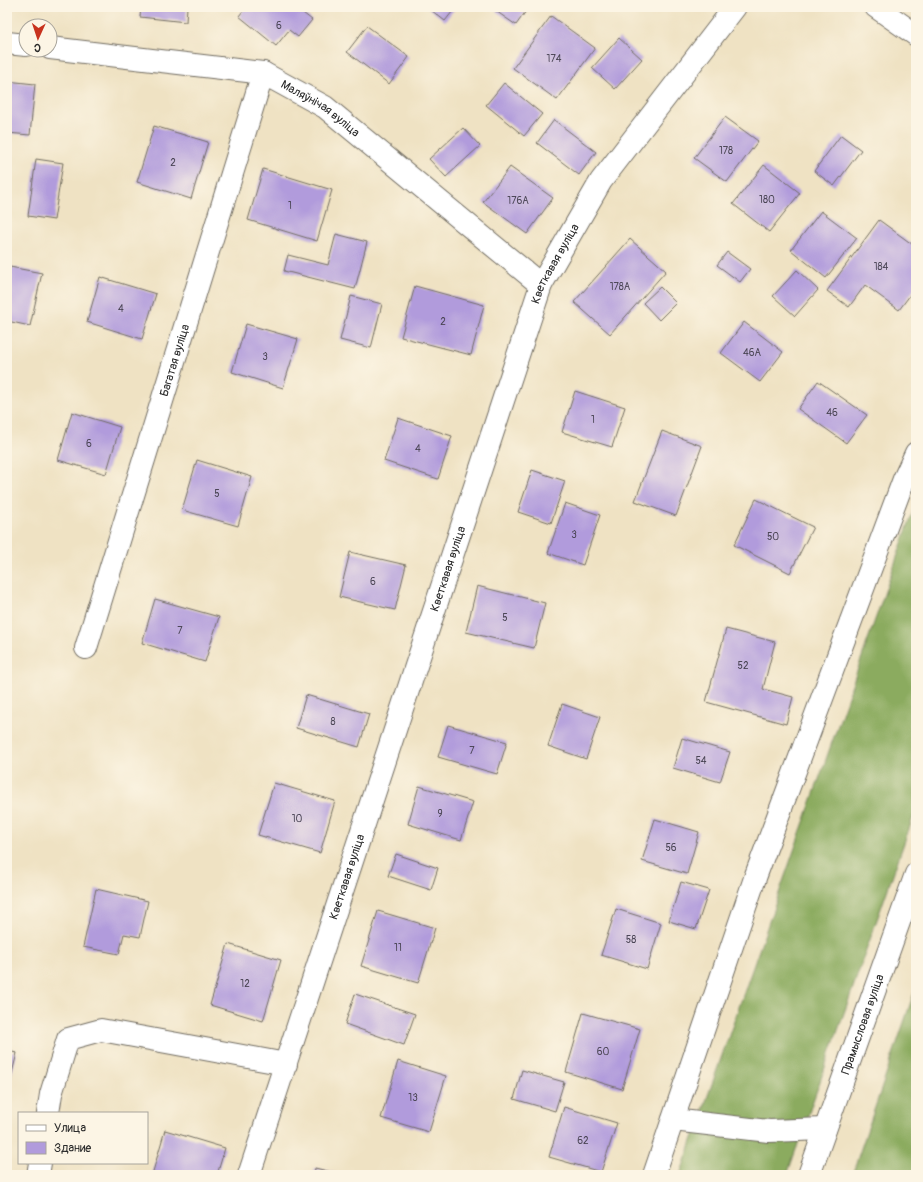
<svg xmlns="http://www.w3.org/2000/svg" width="923" height="1182" font-family="Pangolin,sans-serif">
  <style>
    .forest { fill: #8bab5f; stroke: #5b6b45 }
    .building { fill: #b19bdc }
    .lines { fill: none; stroke-linecap: round; stroke-linejoin: round }
    .minor-casing { stroke: #706b60; stroke-width: 24 }
    .major-casing { stroke: #706b60; stroke-width: 24 }
    .minor { stroke: #fff; stroke-width: 22 }
    .major { stroke: #fff; stroke-width: 22 }
    .labels { text-anchor: middle; stroke-width: 3.5; stroke-linejoin: round; paint-order: stroke }
    .number-label { font-size: 10px; fill: #4c4757 }
    .street-label { font-size: 12px; fill: #2b2b2b; stroke: #fcf5e5 }
  </style>
  <rect width="100%" height="100%" fill="#fcf5e5"/>
  <filter id="ink" filterUnits="userSpaceOnUse"><feTurbulence type="fractalNoise" baseFrequency=".025" numOctaves="2"/><feDisplacementMap in="SourceGraphic" scale="8" xChannelSelector="R" yChannelSelector="G"/><feConvolveMatrix kernelMatrix="1 2 1 2 8 2 1 2 1" color-interpolation-filters="sRGB"/></filter>
  <filter id="wash" filterUnits="userSpaceOnUse"><feTurbulence type="fractalNoise" baseFrequency=".012" numOctaves="4" result="noise"/><feDisplacementMap in="SourceGraphic" scale="16" xChannelSelector="R" yChannelSelector="G"/><feGaussianBlur stdDeviation="0.9" result="paint"/><feColorMatrix in="noise" values="0 0 0 0 0 0 0 0 0 0 0 0 0 0 0 0 0 1.4 0 .05"/><feComposite in="paint" operator="in"/></filter>
  <g filter="url(#wash)">
    <rect width="100%" height="100%" fill="#efe2c3"/>
    <path class="forest" d="M916,503V809L787,1175H680Z
      M916,987V1175H852Z"/>
    <g id="blocks">
      <path class="building" d="M141,7H187L186,22L140,17Z
        M246,7H308L303,13L312,20L298,37L289,30L276,46L239,16Z
        M427,7H456L445,21Z
        M490,7H529L516,25Z
        M551,16L595,48L557,100L513,68Z
        M367,26L409,57L389,84L347,52Z
        M619,38L642,59L615,89L592,68Z
        M7,81L35,84L30,135L7,133Z
        M504,83L542,114L524,136L486,105Z
        M725,117L758,141L727,182L694,158Z
        M554,120L596,152L579,175L537,143Z
        M154,126L208,142L191,199L137,182Z
        M463,128L480,146L446,177L429,159Z
        M841,135L861,150L834,186L814,171Z
        M36,159L63,163L54,220L28,216Z
        M764,165L800,193L769,232L733,204Z
        M510,167L553,198L527,234L483,202Z
        M263,169L332,190L317,241L248,220Z
        M821,211L857,238L826,278L791,250Z
        M879,220L916,247V287L899,310L865,285L849,307L827,291Z
        M336,234L367,242L355,289L284,271L288,255L328,265Z
        M630,239L666,271L610,334L574,302Z
        M727,252L750,269L740,282L717,265Z
        M10,267L42,273L30,326L7,321V281Z
        M797,270L818,290L795,316L773,296Z
        M100,277L156,294L142,339L87,322Z
        M415,286L484,305L471,355L401,337Z
        M660,287L676,303L659,320L643,303Z
        M351,296L382,304L371,348L340,340Z
        M744,322L783,352L760,382L721,353Z
        M246,324L298,339L283,388L232,372Z
        M818,381L867,415L846,443L798,409Z
        M575,391L625,407L612,447L562,432Z
        M72,412L120,427L106,474L58,460Z
        M398,418L452,436L438,479L384,461Z
        M662,431L702,446L676,516L635,501Z
        M197,460L252,477L238,526L182,510Z
        M532,470L565,481L551,523L518,512Z
        M756,499L813,527L790,573L734,545Z
        M565,503L600,515L583,565L548,553Z
        M350,552L406,565L395,610L339,597Z
        M477,586L545,603L534,648L466,632Z
        M155,599L219,617L205,662L142,643Z
        M726,629L775,642L763,689L793,697L786,724L706,702Z
        M306,695L369,714L359,747L296,728Z
        M562,704L600,717L586,759L548,746Z
        M448,725L507,742L497,774L438,757Z
        M682,738L730,752L720,782L673,768Z
        M274,783L335,801L320,853L258,835Z
        M419,786L473,802L461,840L408,824Z
        M655,819L699,832L687,874L642,861Z
        M396,854L438,868L431,890L388,876Z
        M681,882L709,890L696,929L669,921Z
        M96,889L148,901L140,937L124,934L119,954L83,947Z
        M616,909L661,923L647,969L601,955Z
        M378,911L435,928L418,983L361,966Z
        M228,944L281,960L263,1021L210,1005Z
        M355,994L415,1014L404,1045L345,1024Z
        M583,1013L640,1029L622,1089L566,1072Z
        M7,1051L17,1053L10,1081L7,1080Z
        M398,1061L446,1076L429,1132L381,1118Z
        M522,1070L564,1082L555,1111L514,1099Z
        M564,1107L617,1123L601,1172L549,1157Z
        M165,1130L225,1148L217,1175H152Z
        M315,1168L340,1174V1175H314Z"/>
    </g>
  </g>
  <g filter="url(#ink)">
    <use href="#blocks" fill-opacity="0" stroke="#706b60" stroke-width="1"/>
    <g class="lines">
      <defs>
        <g id="minor">
          <path d="M7,43L26,45"/>
          <path id="s1" d="M50,48L263,73L325,107L541,285"/>
          <path id="s2" d="M86,648L263,73"/>
          <path d="M48,1113L51,1094L68,1039L101,1030L286,1064"/>
          <path d="M673,1120L769,1131L825,1129"/>
          <path d="M38,1175L40,1163"/>
          <path id="s3" d="M249,1175L541,285L601,181L735,7"/>
          <path d="M654,1175L756,875L904,479L916,453"/>
        </g>
        <g id="major">
          <path d="M876,7L916,35"/>
          <path id="s4" d="M809,1175L916,874"/>
        </g>
      </defs>
      <use href="#minor" class="minor-casing"/>
      <use href="#major" class="major-casing"/>
      <use href="#minor" class="minor"/>
      <use href="#major" class="major"/>
    </g>
  </g>
  <g class="labels">
    <g class="number-label">
      <text x="279" y="29">6</text>
      <text x="554" y="62">174</text>
      <text x="726" y="154">178</text>
      <text x="173" y="166">2</text>
      <text x="767" y="203">180</text>
      <text x="518" y="204">176А</text>
      <text x="290" y="209">1</text>
      <text x="881" y="270">184</text>
      <text x="620" y="290">178А</text>
      <text x="121" y="312">4</text>
      <text x="443" y="325">2</text>
      <text x="752" y="356">46А</text>
      <text x="265" y="360">3</text>
      <text x="832" y="416">46</text>
      <text x="593" y="423">1</text>
      <text x="89" y="447">6</text>
      <text x="418" y="452">4</text>
      <text x="217" y="497">5</text>
      <text x="574" y="538">3</text>
      <text x="773" y="540">50</text>
      <text x="373" y="585">6</text>
      <text x="505" y="621">5</text>
      <text x="180" y="634">7</text>
      <text x="743" y="669">52</text>
      <text x="333" y="725">8</text>
      <text x="472" y="754">7</text>
      <text x="701" y="764">54</text>
      <text x="440" y="817">9</text>
      <text x="297" y="822">10</text>
      <text x="671" y="851">56</text>
      <text x="631" y="943">58</text>
      <text x="398" y="951">11</text>
      <text x="245" y="987">12</text>
      <text x="603" y="1055">60</text>
      <text x="413" y="1101">13</text>
      <text x="583" y="1144">62</text>
    </g>
    <g class="street-label">
      <text dy="4" stroke="none"><textPath href="#s1" startOffset="282">Маляўнічая вуліца</textPath></text>
      <text dy="4" stroke="none"><textPath href="#s3" startOffset="962">Кветкавая вуліца</textPath></text>
      <text dy="4" stroke="none"><textPath href="#s2" startOffset="301">Багатая вуліца</textPath></text>
      <text dy="4" stroke="none"><textPath href="#s3" startOffset="638">Кветкавая вуліца</textPath></text>
      <text dy="4" stroke="none"><textPath href="#s3" startOffset="314">Кветкавая вуліца</textPath></text>
      <text dy="4" stroke="none"><textPath href="#s4" startOffset="160">Прамысловая вуліца</textPath></text>
    </g>
  </g>
  <rect width="923" height="1182" fill="none" stroke="#fcf5e5" stroke-width="24"/>
  <rect x="18" y="1112" width="130" height="52" fill="#fcf5e5" stroke="#a8a49b"/>
  <rect x="26" y="1125" width="20" height="6" fill="#ffffff" stroke="#a8a49b"/>
  <text x="54" y="1132" font-size="12" fill="#2b2b2b">Улица</text>
  <rect x="26" y="1142" width="20" height="12" fill="#b19bdc" stroke="#a8a49b"/>
  <text x="54" y="1152" font-size="12" fill="#2b2b2b">Здание</text>
  <g transform="translate(38 38) rotate(183)"><circle r="19" fill="#fcf5e5" stroke="#a8a49b"/>
  <path d="M0-3L7 15L0 10L-7 15Z" fill="#c8321e"/>
  <text y="-6" font-size="11" font-weight="bold" text-anchor="middle" fill="#2b2b2b">С</text>
  </g>
</svg>
